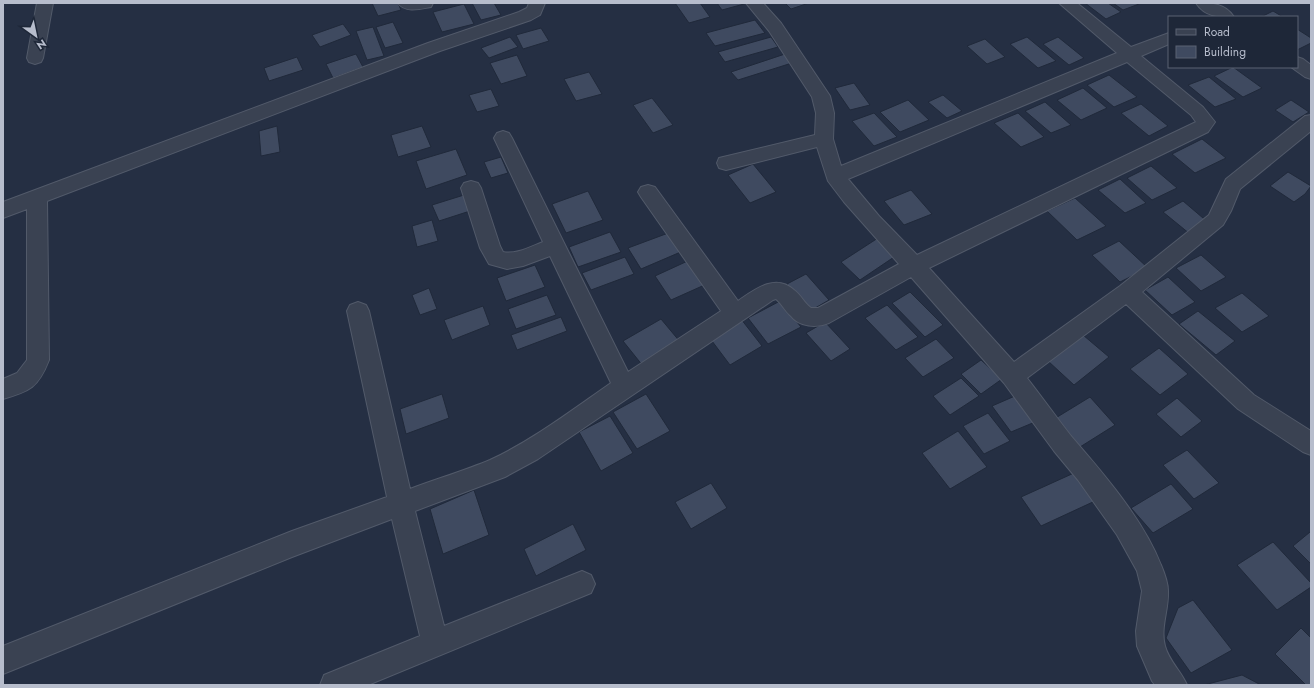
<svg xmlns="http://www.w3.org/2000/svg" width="1314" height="688" font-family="Jost,sans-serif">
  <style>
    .building { fill: #3f4a60; stroke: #20293a }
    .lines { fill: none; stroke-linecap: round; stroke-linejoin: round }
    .minor-casing { stroke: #525a6a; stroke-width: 2 }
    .minor { fill: #3a4252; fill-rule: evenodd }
  </style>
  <rect width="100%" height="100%" fill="#252f43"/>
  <path class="building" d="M372,3H398L401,10L378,16Z
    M472,3H494L501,15L481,20Z
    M675,3H700L710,17L689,23Z
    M717,3H744V4L722,10Z
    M785,3H809L791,9Z
    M1085,3H1108L1121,12L1106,19Z
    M1113,3H1138L1139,4L1123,10Z
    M464,4L474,24L442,32L433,12Z
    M1273,11L1283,17H1261Z
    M755,20L765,33L715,46L706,33Z
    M393,22L403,43L385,48L376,27Z
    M343,24L351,35L320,47L312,35Z
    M373,27L384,56L367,60L356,31Z
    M541,28L549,41L523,49L516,35Z
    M1297,29L1311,38V43L1297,50Z
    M510,37L518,47L489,58L481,48Z
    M771,37L778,47L725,62L718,52Z
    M1027,37L1056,61L1038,68L1010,44Z
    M1058,37L1084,58L1069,65L1043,44Z
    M985,39L1005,57L987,64L967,46Z
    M356,54L363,67L333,78L326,64Z
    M785,54L792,63L738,80L731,72Z
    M517,55L527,76L501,84L490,63Z
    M297,57L303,70L269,81L264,68Z
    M1233,67L1262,88L1243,97L1214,76Z
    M589,72L602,94L576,101L564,79Z
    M1109,75L1137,97L1114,107L1087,85Z
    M1209,77L1236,99L1215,107L1188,85Z
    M854,83L870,105L850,110L835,88Z
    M1083,88L1107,108L1081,120L1057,100Z
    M491,89L499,106L477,112L469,95Z
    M943,95L962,111L947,118L928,102Z
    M652,98L673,125L653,133L633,105Z
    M908,100L929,120L900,132L880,112Z
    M1291,100L1309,112L1293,122L1275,110Z
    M1045,102L1071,125L1051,133L1025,111Z
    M1141,104L1168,126L1149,136L1121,113Z
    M874,113L897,137L874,146L852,121Z
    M1018,113L1044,137L1021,147L994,123Z
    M277,126L280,152L261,156L259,131Z
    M422,126L431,147L398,157L391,135Z
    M1202,139L1226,158L1195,173L1172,154Z
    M456,149L467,175L426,189L416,161Z
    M501,157L508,173L491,178L484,162Z
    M753,164L776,192L750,203L728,175Z
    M1151,166L1177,188L1152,200L1127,178Z
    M1288,172L1311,186L1305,194L1294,202L1270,186Z
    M1120,179L1146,203L1125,213L1098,190Z
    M911,190L932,214L904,225L884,201Z
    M588,191L603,220L566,233L552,204Z
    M464,195L470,211L439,221L432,205Z
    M1075,198L1106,226L1077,240L1047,211Z
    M1183,201L1210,224L1190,234L1163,212Z
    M432,220L438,241L417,247L412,226Z
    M610,232L621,252L578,267L569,247Z
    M671,232L683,251L641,269L628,248Z
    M878,238L897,255L860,280L841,262Z
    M1119,241L1148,268L1120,282L1092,255Z
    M1201,255L1226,277L1201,291L1176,268Z
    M625,257L634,274L591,290L582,273Z
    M692,259L709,283L671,300L655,276Z
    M535,265L545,287L506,301L497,278Z
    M806,274L829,300L810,311L787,284Z
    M1168,277L1195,302L1172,315L1145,290Z
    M429,288L437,309L420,315L412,295Z
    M910,292L943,325L925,337L892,303Z
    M1242,293L1269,316L1242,332L1215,308Z
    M547,295L556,315L516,329L508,309Z
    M780,301L801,327L768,344L748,318Z
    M887,305L918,337L896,350L865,318Z
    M483,306L490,325L452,340L444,320Z
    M1198,311L1235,341L1216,355L1179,324Z
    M561,317L567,331L517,350L511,335Z
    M661,319L681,343L643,366L623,341Z
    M741,319L762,346L730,365L709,337Z
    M825,322L850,349L831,361L806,333Z
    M1083,335L1109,357L1074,385L1048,361Z
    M936,339L954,358L923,377L905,358Z
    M1159,348L1188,374L1160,395L1130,369Z
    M981,360L1002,379L981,394L961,374Z
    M961,378L979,396L950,415L933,396Z
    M442,394L449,418L406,434L400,409Z
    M646,394L670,431L637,449L613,412Z
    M1015,396L1035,422L1011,432L992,406Z
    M1090,397L1115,425L1080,447L1054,419Z
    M1177,398L1202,421L1181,437L1156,414Z
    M988,413L1010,441L984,454L963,426Z
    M610,416L633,453L601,471L579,432Z
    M958,431L987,467L950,489L922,453Z
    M1187,450L1219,483L1194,499L1163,465Z
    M1074,473L1095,501L1041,526L1021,497Z
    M711,483L727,508L691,529L675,502Z
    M1171,484L1193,509L1153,533L1131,508Z
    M474,490L489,535L443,554L430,509Z
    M573,524L586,550L536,576L524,549Z
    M1310,532H1311V564L1293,546Z
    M1273,542L1311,583V587L1277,610L1237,565Z
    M1193,600L1232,650L1191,673L1166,638L1178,608Z
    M1301,628L1311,638V685H1306L1275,654Z
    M1242,675L1261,685H1204Z"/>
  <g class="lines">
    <defs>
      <path id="minor" d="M37,3H53L43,58L41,62L35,64L29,62L27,58Z
        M398,3H433L431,7C420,9 405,13 398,3Z
        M529,3H545L540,15L531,20L440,51L47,201L49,360C38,388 30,391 3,399V379L17,373L27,360V209L3,218V202L428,43L519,12L527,8Z
        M746,3H763L781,23L830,96L834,113L833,139L841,166L1117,53L1059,3H1077L1131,47L1169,33V44L1141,56L1203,107L1215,122L1208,132L929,268L1014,362L1120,286L1209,215L1226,179L1305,116L1311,115V131L1240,189L1231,211L1223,225L1142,292L1254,395L1311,431V455L1303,452L1238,409L1126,304L1027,378C1042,397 1056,417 1071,436C1103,473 1143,519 1161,565C1164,572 1168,583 1168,591C1169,609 1160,628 1165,646C1169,661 1181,671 1187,685H1155L1152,681L1137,646L1136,631L1142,591L1137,571L1117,535L1078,480L1054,451L1004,383L911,277L829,323C816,328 800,327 791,316C785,311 782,304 776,299L773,300L538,459L505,477L415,511L444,626L582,571L591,575L595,584L591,593L368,685H320L324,675L420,636L392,519L292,557L3,674V646L292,531L387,497L347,311L350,305L358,302L366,305L369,311L410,489C436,479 464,471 490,460C533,440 572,410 611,383L550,256L523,266L507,269L489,264L480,248L461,188L464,183L471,181L478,183L481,188L500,246L503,252C516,255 532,246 543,242L494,138L497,133L503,131L509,133L512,138L628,372L721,311L641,197L638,192L641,187L648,185L655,187L738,301C754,290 775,273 794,290C801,295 804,303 811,308H818L899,264L844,202L828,181L817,147L726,170L719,168L717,163L719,158L815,135L816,113L812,97L769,31ZM1127,62L1191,115L1196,122L917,255L879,216L848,179Z
        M1196,3C1211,3 1225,3 1234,17C1219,17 1205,17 1196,3Z
        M1297,57L1303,59L1311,65V79L1305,77L1291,67H1297Z"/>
    </defs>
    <use href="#minor" class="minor-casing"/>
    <use href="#minor" class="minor"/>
  </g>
  <rect width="1314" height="688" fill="none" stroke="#b7bdcc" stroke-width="8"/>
  <rect x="1168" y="16" width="130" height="52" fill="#1e2738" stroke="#5b6373"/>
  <rect x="1176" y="29" width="20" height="6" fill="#3a4252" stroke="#5b6373"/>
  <text x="1204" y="36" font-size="12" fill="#b7bdcc">Road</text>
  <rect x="1176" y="46" width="20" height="12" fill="#3f4a60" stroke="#5b6373"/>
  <text x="1204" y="56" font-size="12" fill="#b7bdcc">Building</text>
  <g transform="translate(36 36) rotate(147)" stroke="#1e2738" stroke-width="3" paint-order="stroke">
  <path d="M0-3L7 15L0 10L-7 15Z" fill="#b7bdcc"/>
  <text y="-6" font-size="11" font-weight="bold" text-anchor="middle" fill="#b7bdcc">N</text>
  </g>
</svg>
